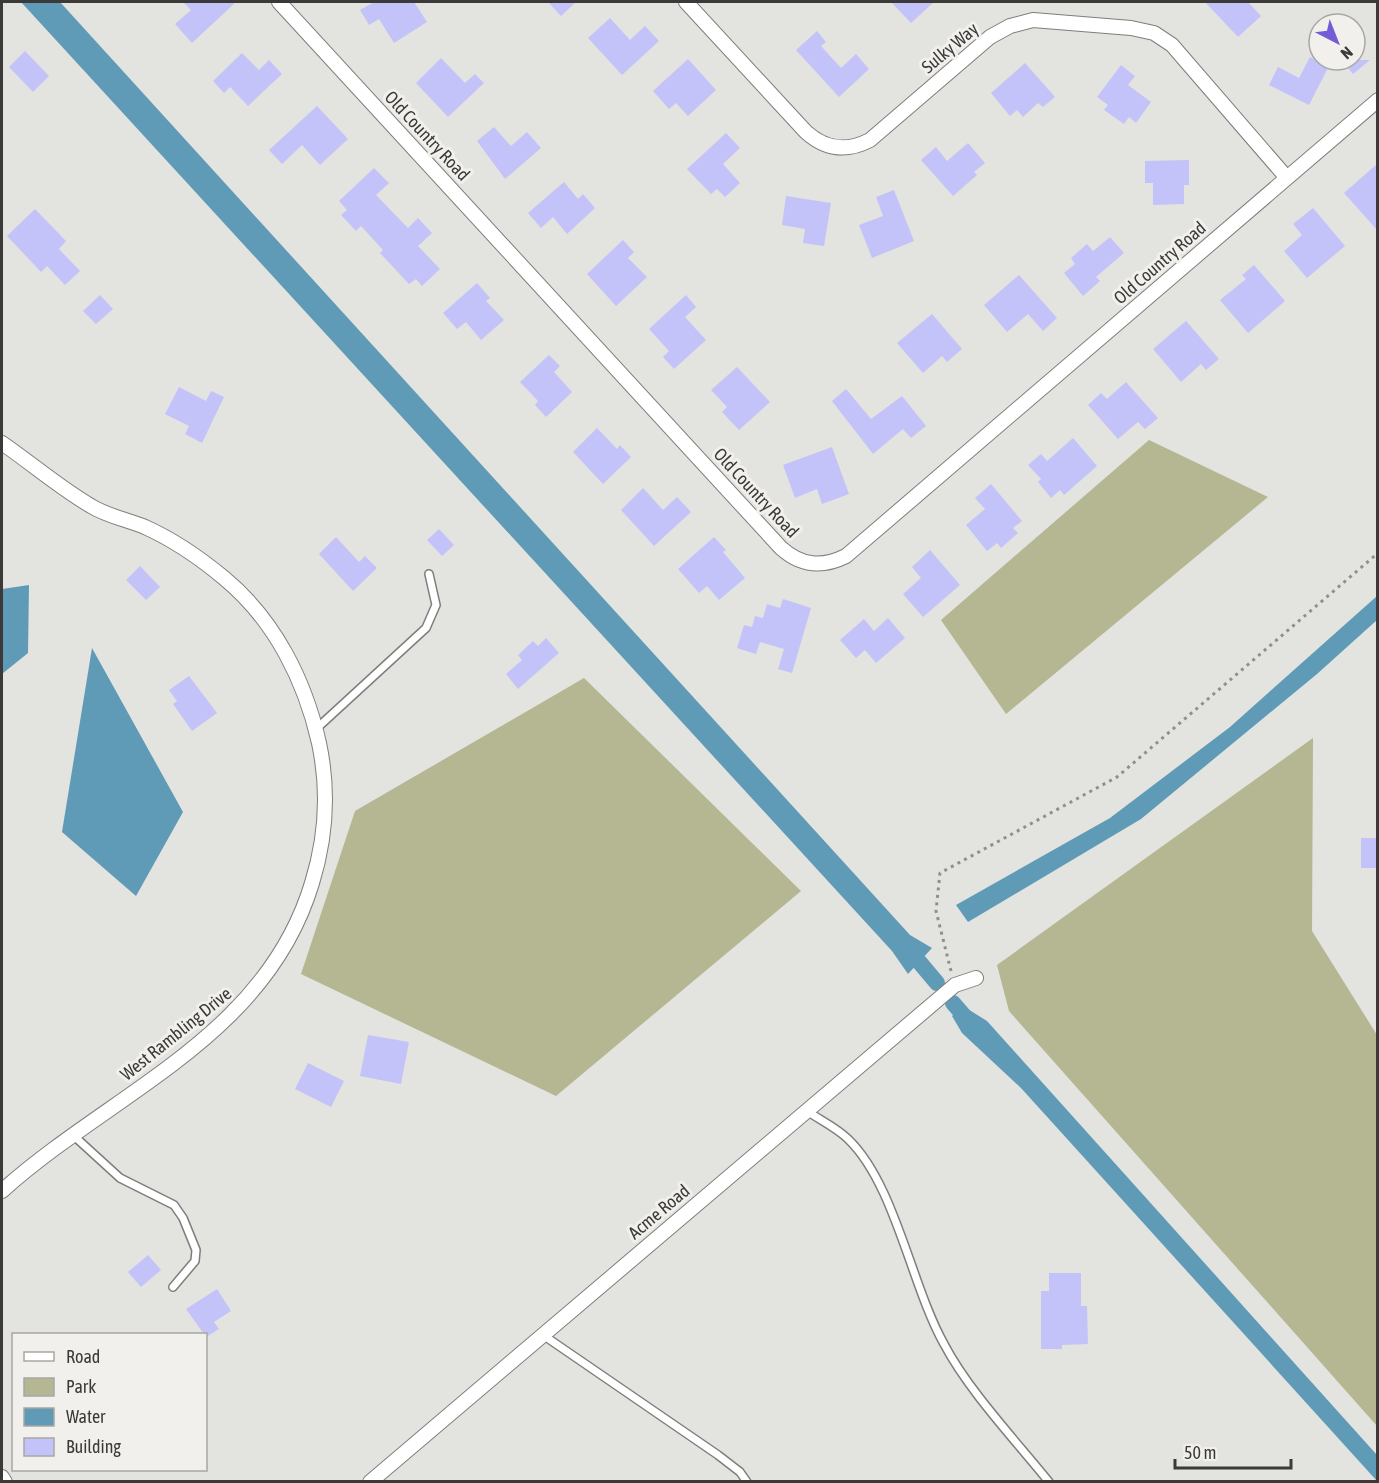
<svg xmlns="http://www.w3.org/2000/svg" width="1379" height="1483" font-family="'Asap Condensed',sans-serif">
  <style>
    .green { fill: #b4b791 }
    .water { fill: #5f9bb6 }
    .lines { fill: none; stroke-linecap: round; stroke-linejoin: round }
    .canal { stroke: #5f9bb6; stroke-width: 16 }
    .building { fill: #c4c3f9 }
    .lane-casing { stroke: #7f7e7b; stroke-width: 10 }
    .street-casing { stroke: #7f7e7b; stroke-width: 16 }
    .path { stroke: #908f8d; stroke-width: 3; stroke-dasharray: 3 4.5; stroke-linecap: butt }
    .lane { stroke: #fff; stroke-width: 7 }
    .street { stroke: #fff; stroke-width: 14 }
    .labels { text-anchor: middle; stroke-width: 6; stroke-linejoin: round; paint-order: stroke }
    .street-label { font-size: 18px; fill: #3b3a39; stroke: #f1f0ec }
  </style>
  <rect width="100%" height="100%" fill="#e3e3df"/>
  <path class="green" d="M1149,440L1268,497L1006,714L941,620Z
    M584,678L801,891L556,1096L301,974L355,811Z
    M1313,738L1312,931L1377,1035V1426L1009,1011L997,965Z"/>
  <path class="water" d="M21,2H60L910,935L932,948L908,974L892,951Z
    M29,585L28,653L2,674V589Z
    M1377,596V620L1317,674L1141,819L968,922L956,905L1110,818L1230,727Z
    M92,648L183,812L136,896L62,832Z
    M963,1006L987,1021L1377,1455V1481L1021,1088L962,1033L952,1016Z"/>
  <g class="lines">
    <path class="canal" d="M905,945L937,983
      M953,1003L972,1025"/>
  </g>
  <path class="building" d="M183,2H236L192,43L175,24L191,10Z
    M374,2H414L427,22L394,43L379,19L369,25L360,10Z
    M548,2H576L561,16Z
    M891,2H934L911,23Z
    M1205,2H1248L1261,16L1238,37Z
    M610,18L630,40L645,26L659,41L622,75L588,38Z
    M817,31L826,42L821,46L841,68L856,54L869,69L839,97L796,50Z
    M25,51L49,76L33,92L9,67Z
    M242,53L259,70L269,60L282,74L248,106L230,87L224,93L213,81Z
    M1310,57L1315,60H1332L1309,105L1269,85L1278,67L1299,78Z
    M441,58L465,83L475,74L484,83L448,117L416,83Z
    M688,59L716,90L688,116L676,103L669,109L653,91Z
    M1341,60H1370L1353,74Z
    M1025,63L1055,97L1043,107L1038,103L1023,117L1017,110L1010,116L991,93Z
    M1121,65L1135,76L1128,85L1151,102L1136,123L1129,117L1124,124L1104,110L1108,105L1097,97Z
    M317,106L348,139L320,165L302,145L282,164L269,150Z
    M494,127L511,146L527,132L541,148L505,179L477,141Z
    M726,133L740,148L723,164L740,183L725,197L717,189L711,194L687,169Z
    M968,143L985,163L974,172L977,175L953,196L921,160L936,147L947,161Z
    M1189,160V185H1184V204L1153,205V183H1145V161Z
    M1377,164V230L1344,193Z
    M374,168L389,183L376,195L408,228L418,218L432,233L418,246L440,269L422,286L416,279L409,284L380,253L383,250L361,226L356,231L341,215L347,210L339,201Z
    M564,182L578,199L583,194L595,208L567,234L553,217L541,228L528,213Z
    M894,190L914,241L872,258L859,225L883,216L876,197Z
    M786,196L831,203L824,246L803,243L805,229L782,225Z
    M1313,208L1345,246L1307,278L1284,251L1302,235L1293,224Z
    M35,209L66,241L59,249L80,271L65,285L47,266L41,272L7,236Z
    M1110,237L1124,253L1096,277L1100,281L1083,296L1064,273L1075,264L1071,258L1087,244L1093,251Z
    M623,240L634,252L628,258L647,277L616,306L587,274Z
    M1254,265L1285,301L1248,333L1220,300L1246,279L1242,275Z
    M1019,275L1057,318L1043,331L1028,314L1007,332L984,305Z
    M477,283L490,298L486,301L504,320L481,340L466,322L457,329L443,313Z
    M100,295L113,309L96,324L83,311Z
    M686,295L696,307L685,317L706,340L674,369L663,357L669,351L649,329Z
    M932,314L962,349L947,362L942,356L923,373L897,343Z
    M1186,321L1219,359L1206,370L1201,364L1181,382L1153,349Z
    M549,355L560,366L554,372L572,392L546,417L535,405L538,401L520,382Z
    M737,367L770,402L739,430L722,412L727,407L711,390Z
    M1126,382L1158,418L1145,429L1138,422L1118,439L1088,405L1101,393L1107,399Z
    M179,387L206,401L211,391L224,397L202,443L185,434L189,426L165,414Z
    M846,389L871,419L902,396L926,426L911,438L903,429L873,454L832,401Z
    M597,428L617,449L620,445L631,457L603,484L573,452Z
    M1073,438L1097,466L1064,495L1060,490L1051,498L1038,482L1041,479L1028,465L1041,454L1047,461Z
    M832,447L849,494L822,504L817,489L795,498L783,465Z
    M991,484L1022,521L1013,528L1018,533L1001,548L997,543L987,551L966,525L985,509L975,498Z
    M643,488L663,510L677,497L691,512L654,546L621,510Z
    M439,529L454,545L442,556L427,540Z
    M336,537L359,562L365,556L377,568L353,591L319,554Z
    M714,537L726,550L723,552L745,578L719,600L707,586L699,593L678,569Z
    M930,550L960,585L923,617L903,594L921,578L912,567Z
    M140,566L160,587L146,600L126,580Z
    M783,599L811,608L792,673L778,669L784,649L760,642L756,654L737,648L744,625L752,627L755,616L763,618L767,604L780,608Z
    M888,618L905,638L876,663L865,650L856,658L840,640L864,619L874,631Z
    M546,638L559,653L518,689L506,674L522,660L518,655L533,641L538,646Z
    M189,676L217,713L192,731L173,704L177,701L169,690Z
    M1361,838H1377V868H1361Z
    M368,1035L409,1042L401,1084L360,1076Z
    M308,1063L344,1081L331,1107L295,1089Z
    M148,1255L161,1270L141,1287L128,1272Z
    M1049,1273H1081V1306H1087L1088,1344L1062,1345V1349H1041V1291H1049Z
    M217,1289L231,1311L214,1322L219,1329L206,1337L186,1309Z"/>
  <g class="lines">
    <defs>
      <path id="lane" d="M316,729L426,628L436,605L429,574
        M807,1111C820,1120 837,1128 848,1139C895,1184 911,1285 944,1344C968,1390 1016,1441 1049,1482
        M74,1136L120,1178L174,1205L183,1218L196,1250L195,1261L173,1287
        M543,1335L718,1455L740,1472L747,1482"/>
      <path id="street" d="M279,2L781,548C801,566 822,568 846,556L1378,100
        M686,2L806,132C826,150 847,152 870,140L990,37L1010,26L1033,20L1131,28L1154,33L1172,45L1287,178
        M2,443C31,463 60,488 91,506C107,516 128,520 145,527C174,540 200,558 224,578C275,620 305,681 319,743C329,790 326,838 312,883C266,1037 112,1092 2,1191
        M2,1477L5,1482
        M370,1482L955,985L976,978"/>
    </defs>
    <use href="#lane" class="lane-casing"/>
    <use href="#street" class="street-casing"/>
    <path class="path" d="M951,971L936,911L940,873L1117,777L1378,553"/>
    <use href="#lane" class="lane"/>
    <use href="#street" class="street"/>
  </g>
  <g class="labels">
    <g class="street-label">
      <text transform="translate(950 48) rotate(-40)" y="6">Sulky Way</text>
      <text transform="translate(427 136) rotate(47)" y="6">Old Country Road</text>
      <text transform="translate(1160 263) rotate(-41)" y="6">Old Country Road</text>
      <text transform="translate(756 493) rotate(47)" y="6">Old Country Road</text>
      <text transform="translate(176 1034) rotate(-39)" y="6">West Rambling Drive</text>
      <text transform="translate(659 1212) rotate(-40)" y="6">Acme Road</text>
    </g>
  </g>
  <rect width="1379" height="1483" fill="none" stroke="#3b3a39" stroke-width="6"/>
  <rect x="12" y="1333" width="195" height="138" fill="#f1f0ec" stroke="#a8a7a4" stroke-width="1.5"/>
  <rect x="24" y="1352" width="30" height="9" fill="#ffffff" stroke="#a8a7a4" stroke-width="1.5"/>
  <text x="66" y="1363" font-size="18" fill="#3b3a39">Road</text>
  <rect x="24" y="1378" width="30" height="18" fill="#b4b791" stroke="#a8a7a4" stroke-width="1.5"/>
  <text x="66" y="1393" font-size="18" fill="#3b3a39">Park</text>
  <rect x="24" y="1408" width="30" height="18" fill="#5f9bb6" stroke="#a8a7a4" stroke-width="1.5"/>
  <text x="66" y="1423" font-size="18" fill="#3b3a39">Water</text>
  <rect x="24" y="1438" width="30" height="18" fill="#c4c3f9" stroke="#a8a7a4" stroke-width="1.5"/>
  <text x="66" y="1453" font-size="18" fill="#3b3a39">Building</text>
  <g transform="translate(1337 42) rotate(138)"><circle r="28" fill="#f1f0ec" stroke="#a8a7a4" stroke-width="1.5"/>
  <path d="M0-4.5L10 22L0 15L-10 22Z" fill="#755bd5"/>
  <text y="-9" font-size="16" font-weight="bold" text-anchor="middle" fill="#3b3a39">N</text>
  </g>
  <path d="M1175 1459v9h116v-9" fill="none" stroke="#3b3a39" stroke-width="3"/>
  <text x="1184" y="1459" font-size="18" fill="#3b3a39" stroke="#f1f0ec" stroke-width="4.5" paint-order="stroke">50 m</text>
</svg>
